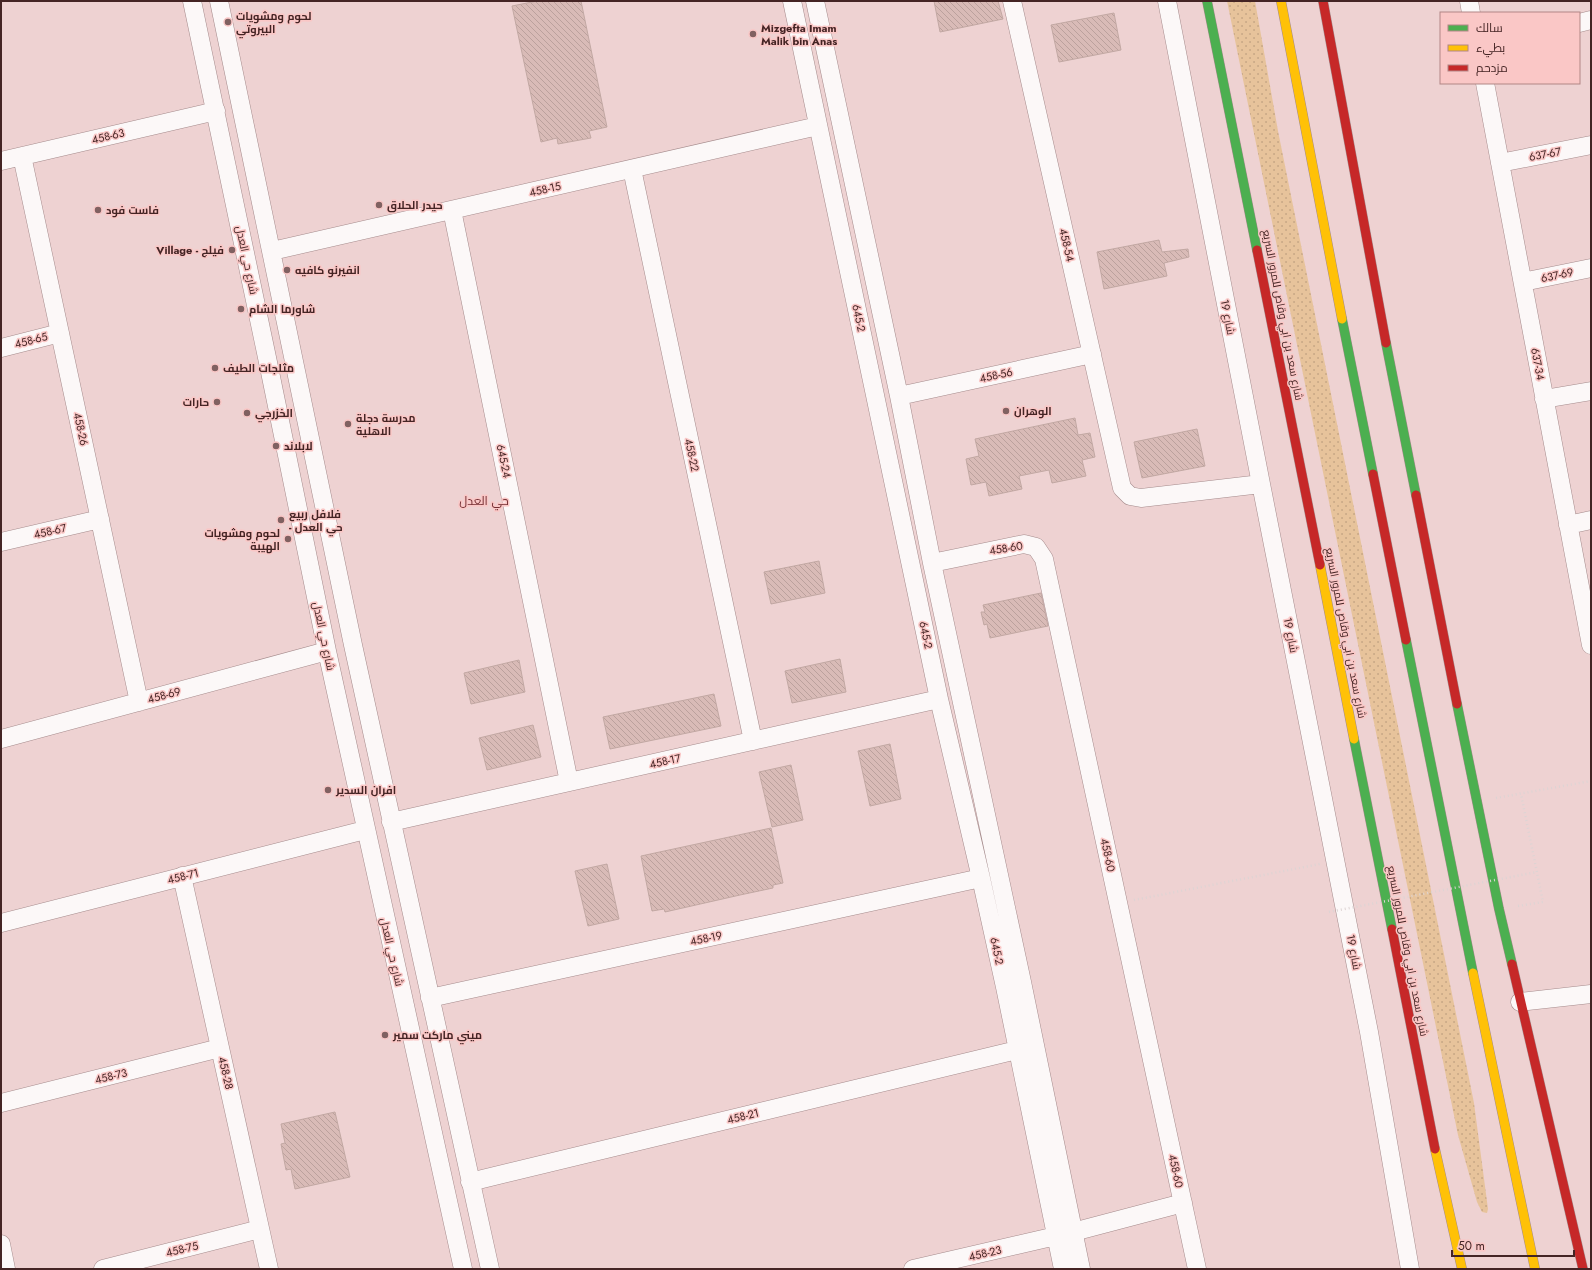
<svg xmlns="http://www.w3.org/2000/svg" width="1592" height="1270" font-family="Jost,Cairo,sans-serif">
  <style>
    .grass { fill: url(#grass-dots) }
    .building { fill: url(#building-back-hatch); stroke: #c2a8a3 }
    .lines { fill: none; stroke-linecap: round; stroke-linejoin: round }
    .street-casing { stroke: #a58b8c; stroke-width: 19 }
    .fast-casing { stroke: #a58b8c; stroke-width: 10 }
    .slow-casing { stroke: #a58b8c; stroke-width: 10 }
    .jam-casing { stroke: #a58b8c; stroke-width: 10 }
    .path { stroke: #ddd4d4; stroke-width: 2.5; stroke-dasharray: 1 3; stroke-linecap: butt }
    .street { stroke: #fcf8f8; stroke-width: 18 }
    .fast { stroke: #4caf50; stroke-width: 9 }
    .slow { stroke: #ffc107; stroke-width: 9 }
    .jam { stroke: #c62828; stroke-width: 9 }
    .path-bridge { stroke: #ddd4d4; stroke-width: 2.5; stroke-dasharray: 1 3; stroke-linecap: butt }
    .poi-dot { fill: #806161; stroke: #fac7c6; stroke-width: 1.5 }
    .labels { text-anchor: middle; stroke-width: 3; stroke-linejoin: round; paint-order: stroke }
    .poi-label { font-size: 11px; font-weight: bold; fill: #442424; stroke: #fac7c6; text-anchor: start }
    .street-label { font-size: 11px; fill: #442424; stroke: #fac7c6 }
    .neighbourhood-label { font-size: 12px; fill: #732d31; stroke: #fac7c6 }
  </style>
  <defs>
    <pattern id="grass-dots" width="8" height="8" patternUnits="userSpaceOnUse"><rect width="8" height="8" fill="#e7c39b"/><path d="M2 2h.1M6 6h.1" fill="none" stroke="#c7a785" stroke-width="1.8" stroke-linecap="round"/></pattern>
    <pattern id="building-back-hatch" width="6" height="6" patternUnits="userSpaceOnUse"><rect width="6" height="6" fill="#d9bbb7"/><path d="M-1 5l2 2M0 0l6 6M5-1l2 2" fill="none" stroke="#bba19d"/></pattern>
  </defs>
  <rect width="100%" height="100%" fill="#eed2d2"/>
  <path class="grass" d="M1227,1H1255L1278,131L1474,1103L1488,1209L1487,1213L1482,1212L1477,1202L1458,1135Z"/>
  <path class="building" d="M537,1H581L607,127L589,131L591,138L558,144L557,138L541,142L512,6Z
    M934,1H998L1003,19L940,32Z
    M1114,13L1121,50L1059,62L1051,25Z
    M1159,240L1162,252L1188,249L1189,257L1164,263L1167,276L1104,289L1097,252Z
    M1075,418L1078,435L1090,433L1095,457L1082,460L1086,476L1052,483L1049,470L1019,476L1022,489L989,496L986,482L971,485L966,459L979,456L975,439Z
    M1197,429L1205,466L1142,478L1134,442Z
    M819,561L825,593L771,604L764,572Z
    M1041,593L1048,626L990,638L987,624L984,625L981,612H985L983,605Z
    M840,659L846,692L792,703L785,671Z
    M519,660L525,692L471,704L464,673Z
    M714,694L721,726L610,749L603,717Z
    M533,725L541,757L487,770L479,738Z
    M890,744L901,799L870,806L858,751Z
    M791,765L803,820L772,827L759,772Z
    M771,828L783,883L773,885V888L740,895L665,912L664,909L652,911L641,856Z
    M607,864L619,919L588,926L575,871Z
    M335,1112L350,1177L295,1189L291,1169L286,1170L281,1144L285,1143L281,1124Z"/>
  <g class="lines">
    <defs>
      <path id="street" d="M192,1L269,367L327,651L463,1269
        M219,1L353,645L490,1269
        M792,1L939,699L981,878L1005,987L1063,1269
        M815,1L899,396L932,563L1022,982L1081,1269
        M1012,1L1122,488L1130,496L1141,498L1261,484
        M1167,1L1261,484L1369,1032L1410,1269
        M1469,1L1471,13
        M1579,23L1591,20
        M1485,83L1591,645
        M22,156L139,702
        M1,161L216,111
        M1500,163L1591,145
        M632,169L753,741
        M452,210L569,782
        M272,251L818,126
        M1523,282L1591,268
        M1,348L60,333
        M899,396L1092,354
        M1544,399L1591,391
        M1568,525L1591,520
        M1,542L100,519
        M932,563L1024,544L1036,547L1044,559L1197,1269
        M1,739L327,651
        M391,822L939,699
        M182,876L269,1269
        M1,923L365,830
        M430,998L981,878
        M1520,1002L1591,994
        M1,1103L220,1048
        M470,1182L1017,1050
        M1073,1232L1183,1203
        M1,1244L6,1269
        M103,1269L260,1229
        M913,1269L1056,1236"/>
      <path id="fast" d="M1207,1L1257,250
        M1342,319L1373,474
        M1386,343L1416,495
        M1406,640L1473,973
        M1457,704L1499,909L1512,964
        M1354,739L1392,929"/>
      <path id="slow" d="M1281,1L1342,319
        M1320,565L1354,739
        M1473,973L1535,1269
        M1435,1149L1462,1269"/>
      <path id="jam" d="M1323,1L1386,343
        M1257,250L1320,565
        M1373,474L1406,640
        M1416,495L1457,704
        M1392,929L1435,1149
        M1512,964L1583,1269"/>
    </defs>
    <use href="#street" class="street-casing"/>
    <use href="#fast" class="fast-casing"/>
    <use href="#slow" class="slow-casing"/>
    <use href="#jam" class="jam-casing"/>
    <path class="path" d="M1496,798L1591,781
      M1134,900L1320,864
      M1518,906L1543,902L1521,794"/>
    <use href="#street" class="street"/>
    <use href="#fast" class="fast"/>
    <use href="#slow" class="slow"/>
    <use href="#jam" class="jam"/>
    <path class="path-bridge" d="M1329,912L1537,872"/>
  </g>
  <g class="poi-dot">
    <circle cx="228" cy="22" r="4"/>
    <circle cx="753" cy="34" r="4"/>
    <circle cx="379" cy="205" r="4"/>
    <circle cx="98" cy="210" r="4"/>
    <circle cx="232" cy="250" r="4"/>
    <circle cx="287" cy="270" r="4"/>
    <circle cx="241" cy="309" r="4"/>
    <circle cx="215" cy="368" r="4"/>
    <circle cx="217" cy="402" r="4"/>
    <circle cx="1006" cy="411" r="4"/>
    <circle cx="247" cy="413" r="4"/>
    <circle cx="348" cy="424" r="4"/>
    <circle cx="276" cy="446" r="4"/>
    <circle cx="281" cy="520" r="4"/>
    <circle cx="288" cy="539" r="4"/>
    <circle cx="328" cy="790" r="4"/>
    <circle cx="385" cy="1035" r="4"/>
  </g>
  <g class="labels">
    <g class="poi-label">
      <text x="236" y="20">لحوم ومشويات<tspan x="236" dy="13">البيروتي</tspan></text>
      <text x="761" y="32">Mizgefta Imam<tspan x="761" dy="13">Malik bin Anas</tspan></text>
      <text x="387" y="209">حيدر الحلاق</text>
      <text x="106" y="214">فاست فود</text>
      <text x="224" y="254" text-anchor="end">Village - فيلج</text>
      <text x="295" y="274">انفيرنو كافيه</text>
      <text x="249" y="313">شاورما الشام</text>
      <text x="223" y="372">مثلجات الطيف</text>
      <text x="209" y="406" text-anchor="end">حارات</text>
      <text x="1014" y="415">الوهران</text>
      <text x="255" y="417">الخزرجي</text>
      <text x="356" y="422">مدرسة دجلة<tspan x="356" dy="13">الاهلية</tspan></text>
      <text x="284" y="450">لابلاند</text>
      <text x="289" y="518">فلافل ربيع<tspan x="289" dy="13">- حي العدل</tspan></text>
      <text x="280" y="537" text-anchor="end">لحوم ومشويات<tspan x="280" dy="13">الهيبة</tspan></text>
      <text x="336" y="794">افران السدير</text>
      <text x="393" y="1039">ميني ماركت سمير</text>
    </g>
    <g class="street-label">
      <text transform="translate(108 136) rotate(-13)" y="4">458-63</text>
      <text transform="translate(1545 154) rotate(-11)" y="4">637-67</text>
      <text transform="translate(545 189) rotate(-13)" y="4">458-15</text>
      <text transform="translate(1067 245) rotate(77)" y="4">458-54</text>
      <text transform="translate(247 260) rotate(78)" y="4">شارع حي العدل</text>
      <text transform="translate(1557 275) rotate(-12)" y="4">637-69</text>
      <text transform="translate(1283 315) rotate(79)" y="4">شارع سعد بن ابي وقاص للمرور السريع</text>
      <text transform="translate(1228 317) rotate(79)" y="4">شارع 19</text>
      <text transform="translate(859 318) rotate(78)" y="4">645-2</text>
      <text transform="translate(31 340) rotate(-14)" y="4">458-65</text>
      <text transform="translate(1538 364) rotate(79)" y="4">637-34</text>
      <text transform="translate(996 375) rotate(-12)" y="4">458-56</text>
      <text transform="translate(81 429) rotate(78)" y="4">458-26</text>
      <text transform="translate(692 455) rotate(78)" y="4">458-22</text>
      <text transform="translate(504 461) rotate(78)" y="4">645-24</text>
      <text transform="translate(50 531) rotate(-13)" y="4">458-67</text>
      <text transform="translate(1006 548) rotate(-9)" y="4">458-60</text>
      <text transform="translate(1346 633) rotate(79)" y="4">شارع سعد بن ابي وقاص للمرور السريع</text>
      <text transform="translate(926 635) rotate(78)" y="4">645-2</text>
      <text transform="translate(1291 635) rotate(79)" y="4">شارع 19</text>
      <text transform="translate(324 636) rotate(78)" y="4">شارع حي العدل</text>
      <text transform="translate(164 695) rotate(-15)" y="4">458-69</text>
      <text transform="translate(665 761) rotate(-13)" y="4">458-17</text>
      <text transform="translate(1108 855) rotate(78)" y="4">458-60</text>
      <text transform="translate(183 876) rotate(-14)" y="4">458-71</text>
      <text transform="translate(706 938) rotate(-12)" y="4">458-19</text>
      <text transform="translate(997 951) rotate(78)" y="4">645-2</text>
      <text transform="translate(1408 951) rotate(79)" y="4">شارع سعد بن ابي وقاص للمرور السريع</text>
      <text transform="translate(392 952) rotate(77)" y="4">شارع حي العدل</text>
      <text transform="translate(1354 952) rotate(79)" y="4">شارع 19</text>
      <text transform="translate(226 1073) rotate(77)" y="4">458-28</text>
      <text transform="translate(111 1076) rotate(-14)" y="4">458-73</text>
      <text transform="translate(743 1116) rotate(-14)" y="4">458-21</text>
      <text transform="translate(1176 1171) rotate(78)" y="4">458-60</text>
      <text transform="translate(182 1249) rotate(-14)" y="4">458-75</text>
      <text transform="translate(985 1253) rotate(-13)" y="4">458-23</text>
    </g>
    <g class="neighbourhood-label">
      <text x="484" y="505">حي العدل</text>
    </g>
  </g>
  <rect width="1592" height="1270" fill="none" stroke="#442424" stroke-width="4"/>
  <rect x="1440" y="12" width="140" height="72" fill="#fac7c6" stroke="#b18685"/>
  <rect x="1448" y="25" width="20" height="6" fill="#4caf50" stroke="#b18685"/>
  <text x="1476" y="32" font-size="12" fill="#442424">سالك</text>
  <rect x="1448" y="45" width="20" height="6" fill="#ffc107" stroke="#b18685"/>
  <text x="1476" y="52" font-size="12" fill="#442424">بطيء</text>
  <rect x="1448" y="65" width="20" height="6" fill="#c62828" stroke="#b18685"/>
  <text x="1476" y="72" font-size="12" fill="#442424">مزدحم</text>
  <path d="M1452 1250v6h122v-6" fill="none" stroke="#442424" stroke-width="2"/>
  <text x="1458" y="1250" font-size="12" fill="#442424" stroke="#fac7c6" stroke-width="3" paint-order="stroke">50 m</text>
</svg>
